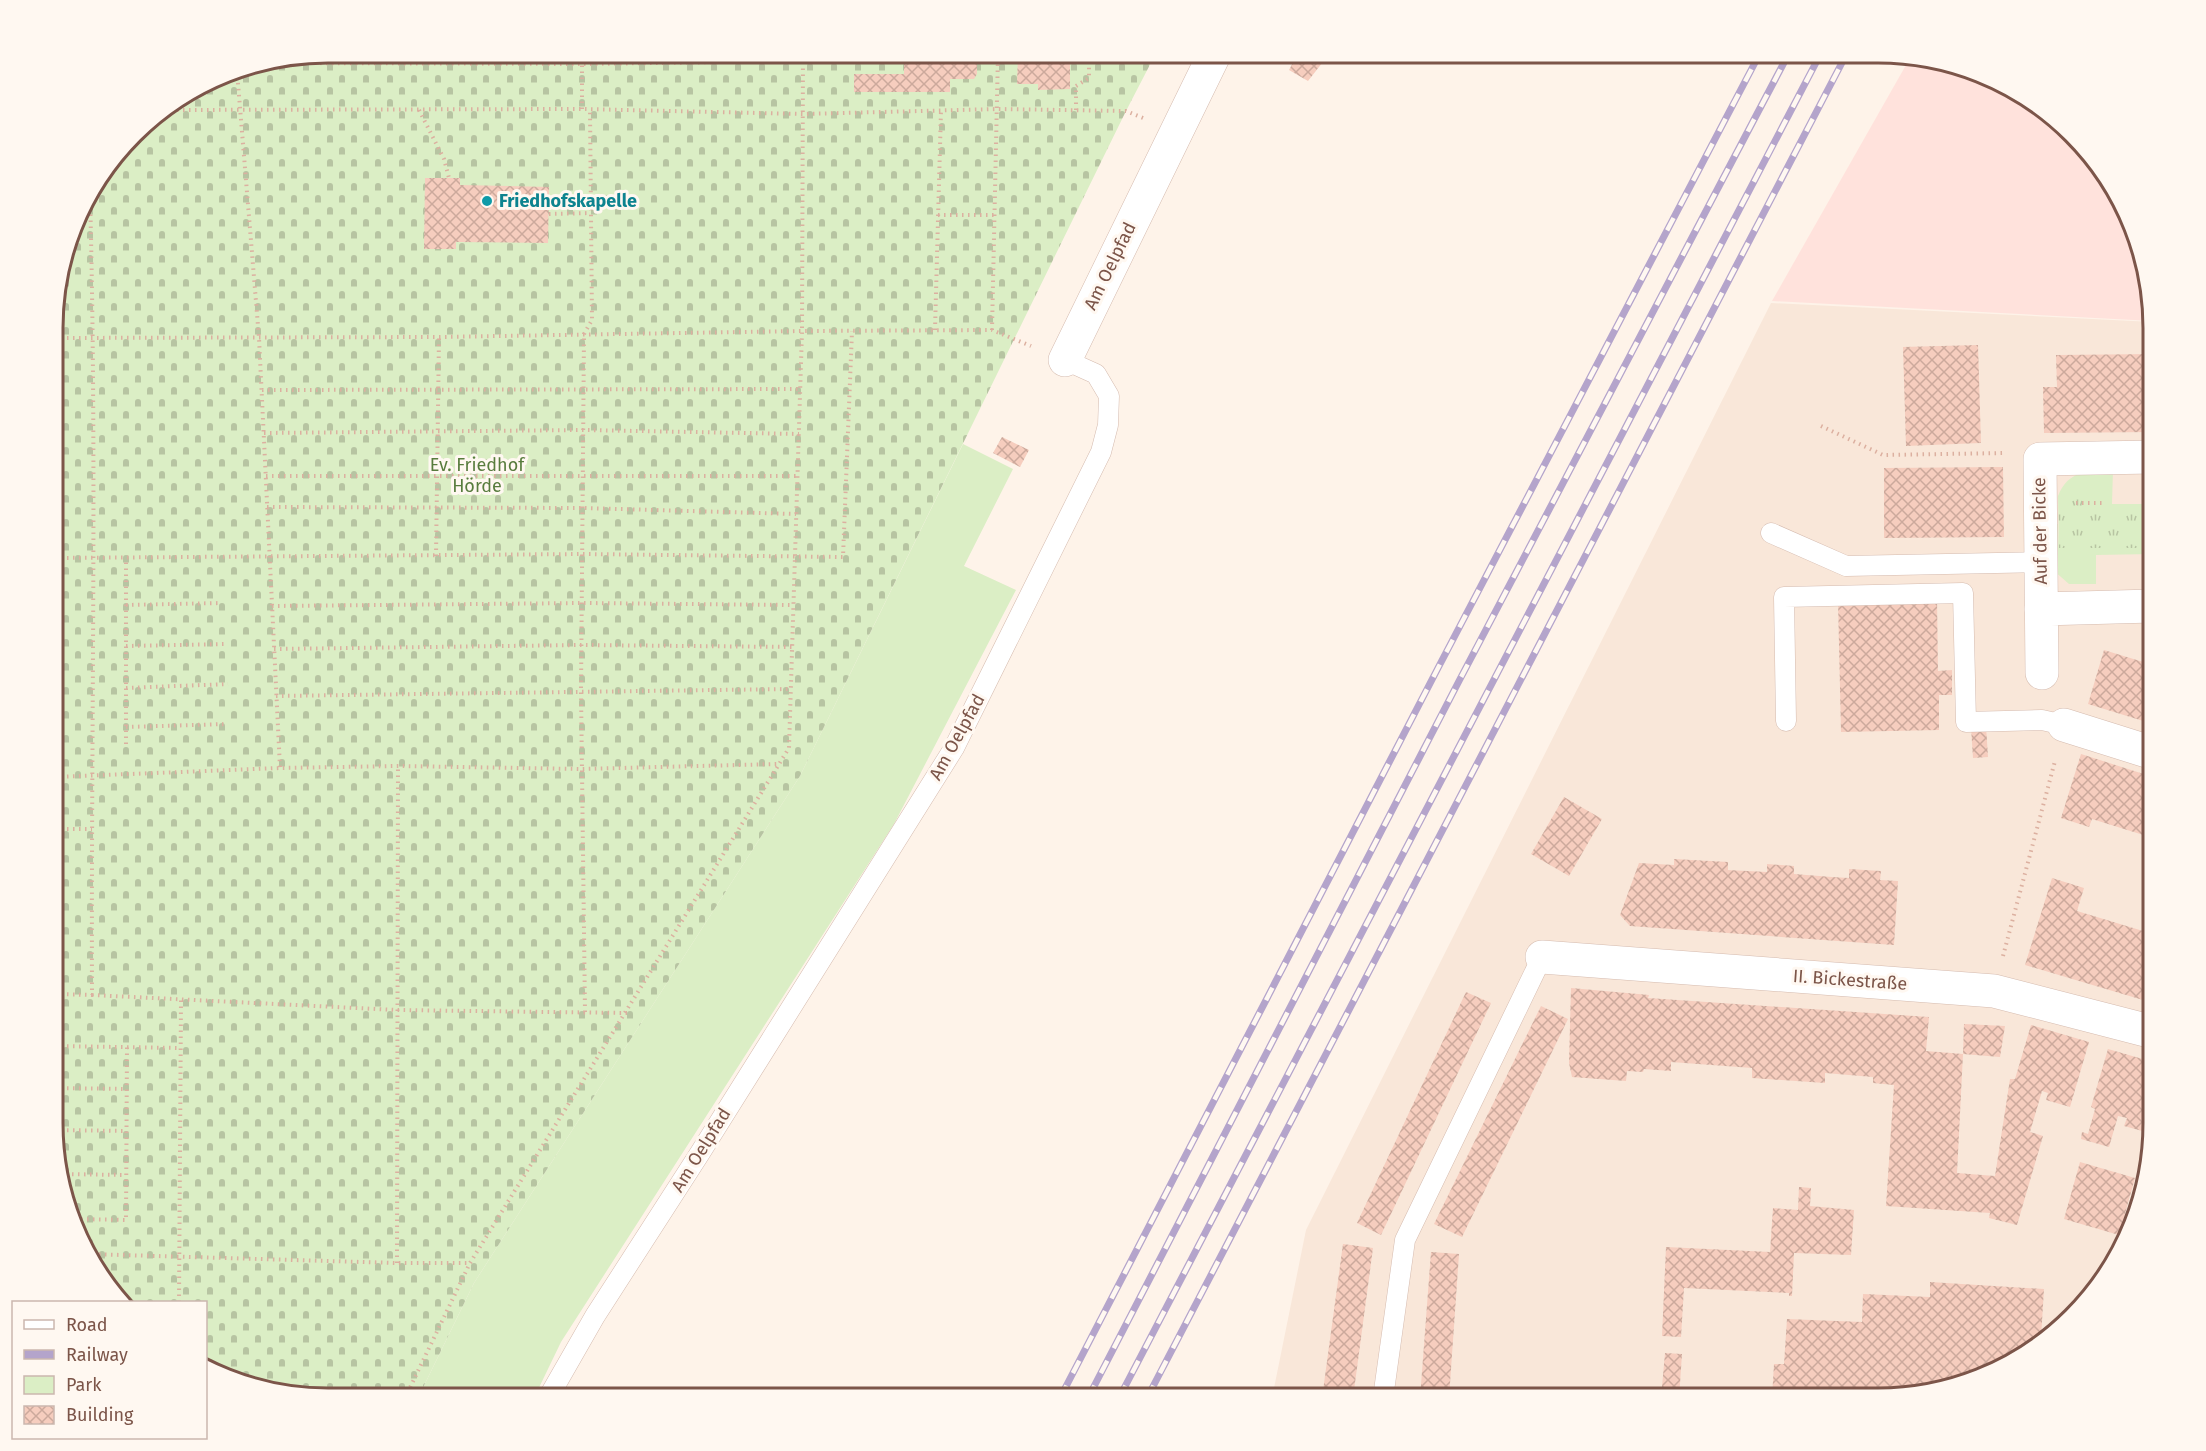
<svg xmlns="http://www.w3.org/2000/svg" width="2206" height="1451" font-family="'Fira Sans',sans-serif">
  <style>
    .residential { fill: #f9e7d9 }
    .commercial { fill: #ffe2dc }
    .green { fill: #dbeec5 }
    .cemetery { fill: url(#cemetery-stones) }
    .park { fill: url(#park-tufts) }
    .building { fill: url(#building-cross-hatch) }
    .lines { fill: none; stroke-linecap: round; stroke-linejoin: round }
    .lane-casing { stroke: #d5bbaf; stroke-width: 21 }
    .street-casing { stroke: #d5bbaf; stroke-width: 34 }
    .path { stroke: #dcb0a0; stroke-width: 4; stroke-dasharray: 1.5 4.5; stroke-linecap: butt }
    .lane { stroke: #fff; stroke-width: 20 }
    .street { stroke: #fff; stroke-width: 33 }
    .rail-casing { stroke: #b4a4cb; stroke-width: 7 }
    .rail { stroke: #fff8f1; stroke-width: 4.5; stroke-dasharray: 14; stroke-linecap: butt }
    .culture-dot { fill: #0f9aa8; stroke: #fff8f1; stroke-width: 2 }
    .labels { text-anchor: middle; stroke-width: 6; stroke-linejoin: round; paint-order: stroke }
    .culture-label { font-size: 18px; font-weight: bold; fill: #0d838f; stroke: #fff8f1; text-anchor: start }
    .street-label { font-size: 18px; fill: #7c5549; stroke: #fff8f1 }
    .park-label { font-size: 18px; fill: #587c3d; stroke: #fff8f1 }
    .rim { fill: none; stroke: #7c5549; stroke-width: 3 }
  </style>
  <defs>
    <pattern id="cemetery-stones" width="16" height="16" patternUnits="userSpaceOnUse" patternTransform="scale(1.5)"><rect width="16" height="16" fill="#dbeec5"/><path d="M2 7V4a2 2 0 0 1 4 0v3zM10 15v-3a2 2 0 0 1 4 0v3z" fill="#b7c4a2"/></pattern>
    <pattern id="park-tufts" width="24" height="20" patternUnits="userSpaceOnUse" patternTransform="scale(1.5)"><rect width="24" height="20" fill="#dbeec5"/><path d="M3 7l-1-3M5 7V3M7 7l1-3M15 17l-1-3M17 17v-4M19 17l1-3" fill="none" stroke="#b7c4a2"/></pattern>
    <pattern id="building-cross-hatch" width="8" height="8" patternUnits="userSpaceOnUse" patternTransform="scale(1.5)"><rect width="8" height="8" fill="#f6cdbe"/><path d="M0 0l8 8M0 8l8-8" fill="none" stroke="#cca99c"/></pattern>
  </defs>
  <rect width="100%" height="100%" fill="#fef3e9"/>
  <path class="residential" d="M1771,303L2153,322V1141L2139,1211L2107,1276L2015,1362L1896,1398H1272L1306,1230Z"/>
  <path class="commercial" d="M1910,58L1966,67L2031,99L2117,191L2153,310V321L1772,301Z"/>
  <path class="green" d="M963,444L1013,469L964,566L1016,590L894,824L561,1342L534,1398H418L474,1283L800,776Z
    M2113,469L2112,504H2153V509H2108V497L2058,496C2069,469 2088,472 2113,469Z
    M2058,524L2059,548H2153V554L2096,555V584H2069L2053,570L2052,525Z"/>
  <path class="cemetery" d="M328,53H1156L1126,111L800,776L474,1283L418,1398H328L240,1384L206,1367V1302H128L90,1261L55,1159V292L81,206L146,121L223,73Z"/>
  <path class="park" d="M2058,496H2108V509H2153V548H2059Z"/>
  <path class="building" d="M904,53H977V74L974,79H950V92H854V74H904Z
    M1018,53H1084V64H1070V89L1038,90V84H1017Z
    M1298,53H1330L1308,81L1289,70Z
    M425,178H460V185L549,187L548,243L456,242V249H424Z
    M1978,345L1981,443L1906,446L1903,347Z
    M2153,354V432L2044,433L2043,387H2057L2056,355Z
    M1002,437L1029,450L1020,467L993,453Z
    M2003,467L2004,537L1884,538V468Z
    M1937,598L1938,671L1952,670V695H1939V730L1841,732L1838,601Z
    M2104,650L2153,665V724L2088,704Z
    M1986,726L1988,757L1973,758L1971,727Z
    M2081,754L2153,777V838L2092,819L2089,827L2061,818Z
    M1564,797L1602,819L1569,876L1531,854Z
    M1674,859L1728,862V870L1767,872V864L1794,866V874L1832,877L1849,878V869L1881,871L1880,880L1898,881L1894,945L1630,926L1620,915L1639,863L1674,865Z
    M2052,878L2084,888L2077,911L2153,934V1003L2025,965Z
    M1571,988L1649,995L1648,998L1929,1017L1926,1051L1963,1054L1957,1173L1995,1176L2010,1079H2015L2031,1025L2089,1042L2070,1107L2046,1100L2048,1093L2042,1091L2030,1132L2043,1136L2017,1225L1989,1218L1990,1213L1886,1206L1894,1085L1873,1083V1077L1825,1073V1083L1752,1078V1068L1671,1062V1071L1644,1069L1643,1072L1627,1071L1626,1081L1572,1077L1569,1063Z
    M1466,992L1491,1003L1381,1235L1357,1223Z
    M1541,1006L1568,1019L1462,1237L1434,1224Z
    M1964,1024L2005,1026L2000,1057L1963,1054Z
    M2108,1049L2153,1062V1109L2146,1132L2124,1126L2127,1118L2118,1116L2109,1147L2081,1139L2082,1132L2088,1134L2095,1109L2091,1107Z
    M2080,1162L2135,1178L2119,1235L2064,1219Z
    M1799,1187L1811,1188L1810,1206L1854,1210L1851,1255L1794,1253L1792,1296H1789V1293L1684,1288L1681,1337L1662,1336L1666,1247L1770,1252L1773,1208L1798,1210Z
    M1343,1244L1373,1248L1353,1398H1322Z
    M1431,1252L1459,1254L1449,1398H1420Z
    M1930,1282L2044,1289L2041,1338L2015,1362L1896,1398H1772L1774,1364H1784L1787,1319L1862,1322L1863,1294L1930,1297Z
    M1665,1353L1682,1354L1679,1398H1661Z
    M425,1390L443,1398H422Z"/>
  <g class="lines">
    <defs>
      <path id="lane" d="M1771,533L1846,566L2041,562
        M1786,721L1784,597L1963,593L1966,722L2042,720L2064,725
        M548,1398L595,1316L700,1153L954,748L1101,452L1108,425L1109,396L1096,374L1065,360
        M1383,1398L1405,1240L1542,957"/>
      <path id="street" d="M1065,360L1215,53
        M2041,609L2153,606
        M2042,673L2040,459L2153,457
        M2064,725L2153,753
        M1542,957L1994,991L2153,1032"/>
    </defs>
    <use href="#lane" class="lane-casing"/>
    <use href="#street" class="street-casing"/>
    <path class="path" d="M714,61V53
      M759,61V53
      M284,63L582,64L803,61
      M362,63L363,53
      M237,71L259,338L280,768
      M582,109V53
      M165,110L582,109L803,114L998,109L1126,111L1143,118
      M419,110L444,159L449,178
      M1076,110V86L1089,78V53
      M549,214L591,213
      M938,215H994
      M935,330L941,110
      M992,330L998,53
      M55,338L439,337L802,331L803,53
      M262,390L801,389
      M1821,426L1883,455L2006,453
      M264,433L583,430L799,434
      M266,476H798
      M2076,503H2102
      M267,507L583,508L796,514
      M436,556L439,337
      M55,558L583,554L843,557L852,331
      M126,605L222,603
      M272,606L583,603L793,605
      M126,646L227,644
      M274,649L582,645L793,647
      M126,688L228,684
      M276,696L790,689
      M126,727L227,724
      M126,744V559
      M55,777L280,768L398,766L581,769L777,764
      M55,829H92
      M2003,956L2055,761
      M55,994L92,995C91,728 97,461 90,195
      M92,995L397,1010L627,1013
      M585,1012L581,691L584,334L592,320L590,110
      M55,1046L180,1048
      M55,1088L127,1089
      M55,1130L127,1131
      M60,1174L126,1175
      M75,1219L126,1220L127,1047
      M87,1254L397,1263H470
      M397,1263L398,766
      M179,1302L181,999
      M405,1398L470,1263L789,748L802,331L992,330L1031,346"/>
    <use href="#lane" class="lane"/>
    <use href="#street" class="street"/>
    <defs>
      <path id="rail" d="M1060,1398L1438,668L1760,53
        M1088,1398L1459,681L1789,53
        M1119,1398L1821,53
        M1147,1398L1847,53"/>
    </defs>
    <use href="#rail" class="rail-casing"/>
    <use href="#rail" class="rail"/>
  </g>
  <circle class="culture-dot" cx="487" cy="201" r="6"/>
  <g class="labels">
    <g class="culture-label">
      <text x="499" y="207">Friedhofskapelle</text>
    </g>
    <g class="street-label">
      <text transform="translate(1110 266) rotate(-64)" y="6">Am Oelpfad</text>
      <text transform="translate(2040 531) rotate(-91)" y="6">Auf der Bicke</text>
      <text transform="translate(957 737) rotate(-61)" y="6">Am Oelpfad</text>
      <text transform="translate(1850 980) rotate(4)" y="6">II. Bickestraße</text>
      <text transform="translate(701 1150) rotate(-58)" y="6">Am Oelpfad</text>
    </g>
    <g class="park-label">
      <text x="477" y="471">Ev. Friedhof<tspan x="477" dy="21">Hörde</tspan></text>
    </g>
  </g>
  <path d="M0 0H2206V1451H0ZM328 63H1878A265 265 0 0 1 2143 328V1123A265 265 0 0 1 1878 1388H328A265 265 0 0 1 63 1123V328A265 265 0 0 1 328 63Z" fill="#fff8f1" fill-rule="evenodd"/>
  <path class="rim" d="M328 63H1878A265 265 0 0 1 2143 328V1123A265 265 0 0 1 1878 1388H328A265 265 0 0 1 63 1123V328A265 265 0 0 1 328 63Z"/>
  <rect x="12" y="1301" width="195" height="138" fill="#fff8f1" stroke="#cbb7ae" stroke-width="1.5"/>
  <rect x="24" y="1320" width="30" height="9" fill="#ffffff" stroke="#cbb7ae" stroke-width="1.5"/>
  <text x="66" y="1331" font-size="18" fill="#7c5549">Road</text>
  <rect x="24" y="1350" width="30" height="9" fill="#b4a4cb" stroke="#cbb7ae" stroke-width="1.5"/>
  <text x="66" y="1361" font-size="18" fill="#7c5549">Railway</text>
  <rect x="24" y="1376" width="30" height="18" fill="#dbeec5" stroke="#cbb7ae" stroke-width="1.5"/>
  <text x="66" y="1391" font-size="18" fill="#7c5549">Park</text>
  <rect x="24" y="1406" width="30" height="18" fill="url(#building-cross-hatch)" stroke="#cbb7ae" stroke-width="1.5"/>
  <text x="66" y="1421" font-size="18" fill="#7c5549">Building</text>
</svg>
